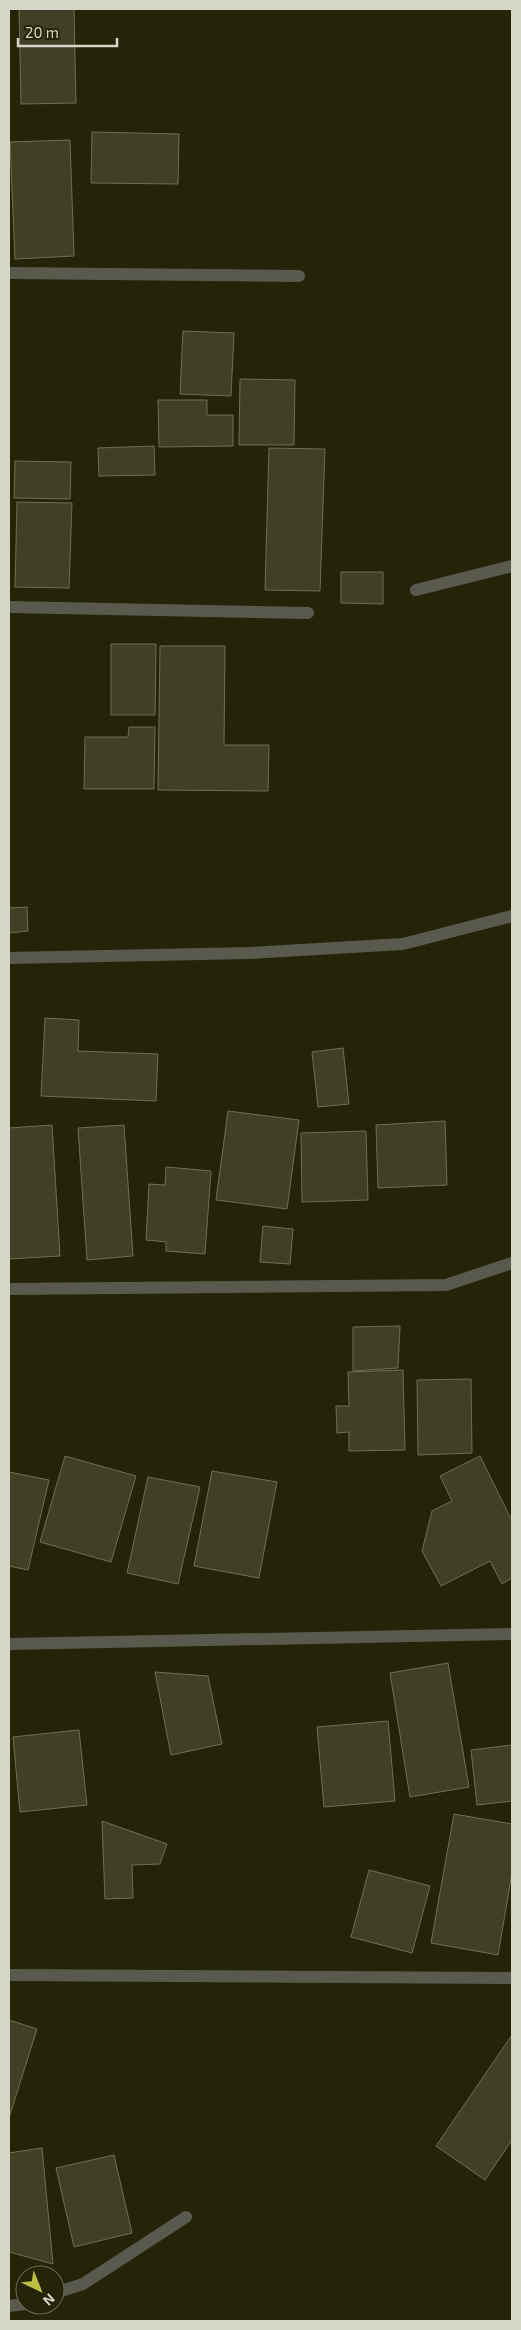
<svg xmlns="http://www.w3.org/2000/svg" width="521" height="2330" font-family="'Exo 2',sans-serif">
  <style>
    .building { fill: #3f4025; stroke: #6f7053 }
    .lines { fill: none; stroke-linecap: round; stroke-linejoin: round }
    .minor { stroke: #595a4d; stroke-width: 12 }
  </style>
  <rect width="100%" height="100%" fill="#242409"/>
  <path class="building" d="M19,9H74L76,103L21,104Z
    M92,132L179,134L178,184L91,183Z
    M70,140L74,256L15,259L10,142Z
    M183,331L234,333L231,396L180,394Z
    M240,379L295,380L294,445H239Z
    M158,400H207V415H233V446L159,447Z
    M154,446L155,475L99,476L98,448Z
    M269,448L325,449L320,591L265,590Z
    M15,461L71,462L70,499L14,498Z
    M17,502L72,503L69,588L15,587Z
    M341,572H383V604L341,603Z
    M111,644H156L155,715H111Z
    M160,646H225L224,745H269L268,791L158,790Z
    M129,727H155L154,789H84L85,737H128Z
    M27,907L28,931L9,933V908Z
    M45,1018L79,1020L78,1051L158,1054L156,1101L41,1096Z
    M343,1048L349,1104L318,1107L312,1052Z
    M228,1111L299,1120L287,1209L216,1200Z
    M445,1121L447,1185L378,1188L376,1125Z
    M52,1125L60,1256L9,1259V1128Z
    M124,1125L133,1256L87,1260L78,1128Z
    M366,1131L368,1200L302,1202L301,1133Z
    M166,1167L211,1171L205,1254L166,1251V1242L146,1240L149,1184L165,1185Z
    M263,1226L293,1229L290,1264L260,1262Z
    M400,1326L398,1368L353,1371V1327Z
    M403,1370L405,1450L349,1451V1432L337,1433L336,1406H349L348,1372Z
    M471,1379L472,1453L418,1455L417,1380Z
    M65,1456L136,1476L111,1562L40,1542Z
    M480,1456L512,1521V1578L502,1584L490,1561L441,1586L422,1551L432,1511L452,1501L440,1476Z
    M212,1471L277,1482L259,1578L194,1566Z
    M9,1472L49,1480L28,1570L9,1566Z
    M148,1477L200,1487L178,1584L127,1573Z
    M448,1663L469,1787L410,1797L390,1673Z
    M155,1672L208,1676L222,1744L171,1755Z
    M388,1721L395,1801L324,1807L317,1727Z
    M79,1730L87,1805L20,1812L13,1737Z
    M512,1745V1801L477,1805L471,1750Z
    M454,1814L512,1824V1873L498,1955L431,1943Z
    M102,1821L167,1844L160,1864L132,1865L133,1898L105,1899Z
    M369,1870L430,1886L412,1953L351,1937Z
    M9,2020L37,2029L9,2118Z
    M512,2035V2140L485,2180L436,2146Z
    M42,2148L53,2264L9,2252V2153Z
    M114,2155L132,2233L74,2247L56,2168Z"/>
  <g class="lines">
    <path class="minor" d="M9,273L299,276
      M416,590L512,566
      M9,607L308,613
      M9,958L250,953L403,944L512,916
      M9,1289L446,1285L512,1263
      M9,1644L512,1634
      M9,1975L512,1978
      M55,2293L83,2284L186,2217
      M9,2306L25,2304"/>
  </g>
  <rect width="521" height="2330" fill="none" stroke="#d5d6c6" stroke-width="20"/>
  <g transform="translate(40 2290) rotate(137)"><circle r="24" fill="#242409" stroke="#6b6b55"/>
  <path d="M0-4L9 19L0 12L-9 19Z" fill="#bdbf43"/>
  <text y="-8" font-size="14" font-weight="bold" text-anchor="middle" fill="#d5d6c6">N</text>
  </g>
  <path d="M18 38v8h99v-8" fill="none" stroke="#d5d6c6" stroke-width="2.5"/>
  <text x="25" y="38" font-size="15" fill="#d5d6c6" stroke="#242409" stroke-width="4" paint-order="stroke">20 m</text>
</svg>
